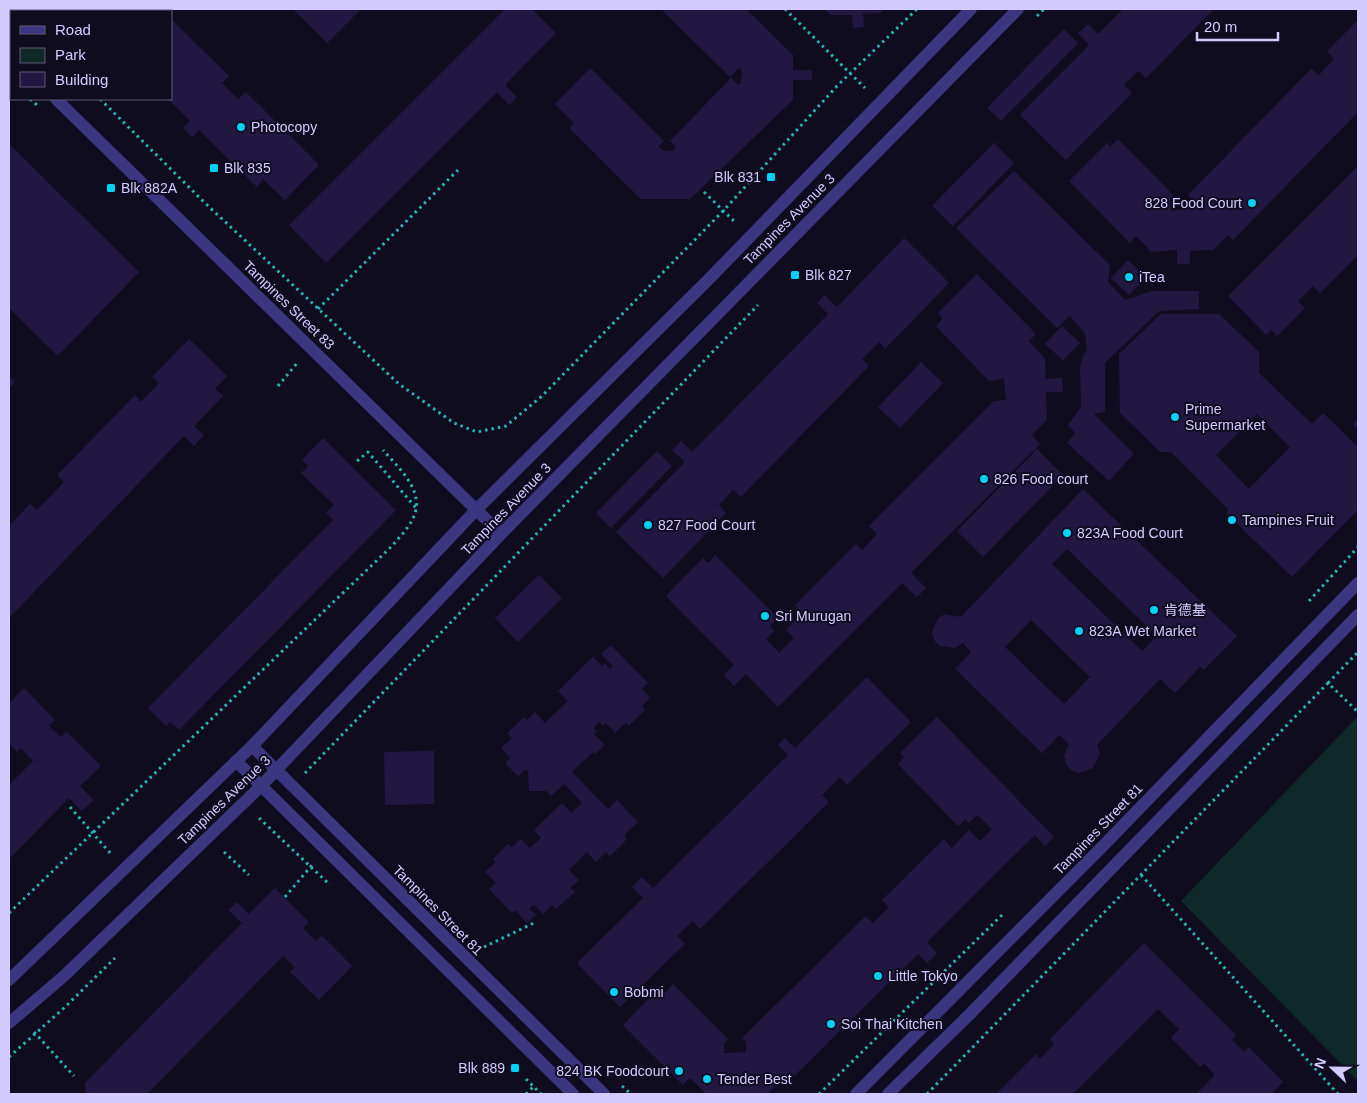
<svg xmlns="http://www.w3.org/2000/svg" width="1367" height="1103" font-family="Helvetica,'Noto Sans SC',sans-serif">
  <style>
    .green { fill: #0f292a }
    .building { fill: #221741; fill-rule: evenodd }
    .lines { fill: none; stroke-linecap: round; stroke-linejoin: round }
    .path { stroke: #29b4b4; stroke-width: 3; stroke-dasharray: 2.5 4; stroke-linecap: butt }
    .service { stroke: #3c3580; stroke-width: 12 }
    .minor { stroke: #3c3580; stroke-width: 12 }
    .tertiary { stroke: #3c3580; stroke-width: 12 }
    .poi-dot { fill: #00cff6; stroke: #100c20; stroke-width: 2 }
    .labels { text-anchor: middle; stroke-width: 4; stroke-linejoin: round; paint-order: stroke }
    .poi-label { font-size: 14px; fill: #d3cbff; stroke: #100c20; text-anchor: start }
    .street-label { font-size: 14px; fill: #d3cbff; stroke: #100c20 }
  </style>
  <rect width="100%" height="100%" fill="#100c20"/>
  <path class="green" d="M1358,716V1081L1181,901Z"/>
  <path class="building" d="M147,9H161L164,11H144Z
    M293,9H361L327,43Z
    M505,9H532L556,33L505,85L517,97L509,105L497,92L326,263L289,225Z
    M661,9H746L793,55V70H812V80H793V100L690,199H641L569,128L574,123L555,104L590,68L664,141L658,146L662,150L672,151L676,147L670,141L731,78L738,85L741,82L742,71L739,68L730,77Z
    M824,9H884L880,13L863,14L864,27L853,28L852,15H831Z
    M1123,9H1214L1146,78L1138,71L1124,85L1132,93L1066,160L1020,115L1089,45L1078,33L1088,24L1098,34Z
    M171,19L229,76L222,83L238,99L246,92L319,165L285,200L263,179L257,187L199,130L192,137L183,128L190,121L168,99H171Z
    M1358,20V112L1233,240L1228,235L1213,250L1190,251V264H1177V250L1151,252L1136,236L1130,243L1069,181L1107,143L1110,147L1118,139L1173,195L1170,199L1171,211L1193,208L1192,199L1188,195L1311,69L1319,75L1334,59L1327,51Z
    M1064,29L1078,43L1001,121L987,108Z
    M994,143L1014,163L953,226L932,206Z
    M9,144L139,272L58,356L9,308Z
    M1358,166V255L1320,293L1313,286L1298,301L1305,308L1277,336L1271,330L1266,335L1228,296Z
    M1014,171L1110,265L1108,282L1125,300L1152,291H1199V309L1159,311L1105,363V412L1094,414L1134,454L1109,481L1067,443L1075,433L1068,425L1081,407L1080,368L1083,356L1087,350L1085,334L1070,316L1057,328L956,228Z
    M904,238L949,283L885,349L879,342L862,359L869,366L741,497L733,490L719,505L726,513L663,578L616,532L685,462L672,450L681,441L692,452L828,314L817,303L824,295L837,307Z
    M1128,260L1146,277L1129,295L1111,278Z
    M977,274L1036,334L1029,341L1045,359L1046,379L1062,378L1063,392H1046L1047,420L1032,435L1040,444L911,573L926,588L917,597L902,583L778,707L746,674L734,686L724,675L734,665L666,596L703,558L708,563L715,555L778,618L770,626L774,631L766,639L779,653L794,638L786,630L802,613L795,605L856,544L862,550L877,534L869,526L994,401L1006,400L1004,379L989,381L936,326L943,318L938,313Z
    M1161,314H1219L1259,352V373L1312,424L1323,413L1358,447V510L1292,577L1226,513L1229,510L1171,452H1160L1120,413L1119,354ZM1257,414L1290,447L1249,489L1216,455Z
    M1062,326L1080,343L1063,360L1045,344Z
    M189,339L227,376L215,389L223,396L194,426L204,435L194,446L184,436L9,618V526L30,504L37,510L64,482L57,475L135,395L141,402L159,383L152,377Z
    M921,362L943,383L900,428L878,407Z
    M9,376L15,382L9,388Z
    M1358,419V430L1353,424Z
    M323,438L396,510L179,730L170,722L166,726L148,708L333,520L326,513L334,505L301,473L308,466L302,460Z
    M1037,449L1063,475L983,557L957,531Z
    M657,451L672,466L611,528L596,513Z
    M1083,489L1237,636L1204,670L1200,667L1175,693L1160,679L1097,745L1100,754L1093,768L1079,773L1071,770L1066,764L1064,756L1069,744L1059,735L1042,753L955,669L971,652L963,643L955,648L940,646L934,640L932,632L938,618L945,614L961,617ZM1067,549L1157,636L1142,651L1052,564ZM1031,620L1090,677L1064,704L1005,647Z
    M539,575L562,598L518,642L495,618Z
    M611,645L648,683L642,689L650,698L642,706L645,710L629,726L626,723L615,733L606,723L603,726L599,722L593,728L597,732L594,734L605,745L595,754L593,752L572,772L608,809L617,800L638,822L624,835L627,839L610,856L606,852L596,862L587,852L569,870L579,880L570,888L575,892L556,909L552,905L543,914L534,905L529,909L536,915L527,923L515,910L512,913L489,889L496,883L485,872L496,862L493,859L508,844L512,847L521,839L530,848L541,838L534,830L562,803L571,813L582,803L564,784L551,796L546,791H529L528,772L526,769L518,776L505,763L510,758L501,748L512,738L507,733L524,717L527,720L535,712L545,723L568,701L558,691L593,657L602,666L605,663L610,669L613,666L601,654Z
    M867,677L911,722L847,785L840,777L822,795L829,802L700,929L693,921L677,936L685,944L620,1007L577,963L643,898L632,887L642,877L653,888L788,755L778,745L785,738L795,748Z
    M24,688L55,720L49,726L61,737L67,732L101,766L80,786L94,800L82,811L69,798L9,859V785L33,761L21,748L17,752L9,743V703Z
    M937,717L1054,837L1045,846L1035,835L927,942L937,953L927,963L918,954L787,1083L783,1078L767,1094H706L690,1078L683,1085L623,1025L660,987L666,992L673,984L728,1039L724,1043V1053L746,1052V1042L742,1038L866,916L873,923L889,907L882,900L944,839L952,848L969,830L980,841L992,829L977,815L969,823L965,819L958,826L898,764L904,757L900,753Z
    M434,751V804L385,805L384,752Z
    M275,888L309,922L303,928L316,941L322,936L352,966L319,1000L290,972L295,967L283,956L147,1094H86L85,1083L242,923L228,910L237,902L249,914Z
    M1144,943L1236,1035L1232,1040L1244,1052L1249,1047L1283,1082L1271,1094H1196L1215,1075L1204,1063L1200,1067L1171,1038L1179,1029L1158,1009L1073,1094H996L1036,1054L1040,1059L1054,1044L1050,1039Z"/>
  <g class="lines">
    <path class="path" d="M11,9L14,11
      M785,9L865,88
      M1037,16L1044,9
      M9,83L11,80
      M30,99L37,105
      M100,99L206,204L399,384L454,423L477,432L506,426L542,396L724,210L837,86L917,9
      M704,192L736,223
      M318,309L458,170
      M278,386L298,362
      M357,461L368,452L416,508
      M1309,601L1358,547
      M1328,683L1358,652
      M305,773L758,305
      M70,807L111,854
      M259,818L330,885
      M224,852L249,875
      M1141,875L1338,1094
      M285,897L312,865
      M9,913L393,545C401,535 414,523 416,509C420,486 396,465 383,450
      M484,947L536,922
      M34,1032L74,1076
      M9,1057L64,1008L115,958
      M526,1079L541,1094
      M622,1086L631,1094
      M526,1094L533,1087
      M819,1094L1004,913
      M927,1094L1328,683L1358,712"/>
    <path class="service" d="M90,11L93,9"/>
    <path class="minor" d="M9,52L11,55
      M56,99L501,534
      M252,746L604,1094
      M236,761L573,1094
      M856,1094L1101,848L1358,583
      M888,1094L969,1015L1358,615"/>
    <path class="tertiary" d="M9,980L252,746L476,510L709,279L971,9
      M9,1023L64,976L261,786L501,534L1018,9"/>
  </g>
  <g class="poi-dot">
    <circle cx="241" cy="127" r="5"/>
    <rect x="209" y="163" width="10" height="10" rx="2.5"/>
    <rect x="766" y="172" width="10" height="10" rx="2.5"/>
    <rect x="106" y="183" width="10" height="10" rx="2.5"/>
    <circle cx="1252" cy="203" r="5"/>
    <rect x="790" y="270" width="10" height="10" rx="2.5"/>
    <circle cx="1129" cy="277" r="5"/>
    <circle cx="1175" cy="417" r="5"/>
    <circle cx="984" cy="479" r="5"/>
    <circle cx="1232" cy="520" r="5"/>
    <circle cx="648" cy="525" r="5"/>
    <circle cx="1067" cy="533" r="5"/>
    <circle cx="1154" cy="610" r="5"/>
    <circle cx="765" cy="616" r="5"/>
    <circle cx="1079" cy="631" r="5"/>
    <circle cx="878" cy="976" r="5"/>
    <circle cx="614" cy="992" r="5"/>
    <circle cx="831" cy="1024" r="5"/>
    <rect x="510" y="1063" width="10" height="10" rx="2.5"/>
    <circle cx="679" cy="1071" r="5"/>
    <circle cx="707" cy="1079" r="5"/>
  </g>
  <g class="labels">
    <g class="poi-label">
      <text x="251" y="132">Photocopy</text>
      <text x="224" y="173">Blk 835</text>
      <text x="761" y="182" text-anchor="end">Blk 831</text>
      <text x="121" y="193">Blk 882A</text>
      <text x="1242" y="208" text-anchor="end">828 Food Court</text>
      <text x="805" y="280">Blk 827</text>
      <text x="1139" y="282">iTea</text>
      <text x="1185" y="414">Prime<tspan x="1185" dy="16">Supermarket</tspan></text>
      <text x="994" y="484">826 Food court</text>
      <text x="1242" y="525">Tampines Fruit</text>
      <text x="658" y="530">827 Food Court</text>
      <text x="1077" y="538">823A Food Court</text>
      <text x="1164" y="615">肯德基</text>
      <text x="775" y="621">Sri Murugan</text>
      <text x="1089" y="636">823A Wet Market</text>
      <text x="888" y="981">Little Tokyo</text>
      <text x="624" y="997">Bobmi</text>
      <text x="841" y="1029">Soi Thai Kitchen</text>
      <text x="505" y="1073" text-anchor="end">Blk 889</text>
      <text x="669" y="1076" text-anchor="end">824 BK Foodcourt</text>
      <text x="717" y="1084">Tender Best</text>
    </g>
    <g class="street-label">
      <text transform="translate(789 219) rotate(-45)" y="5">Tampines Avenue 3</text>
      <text transform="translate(289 305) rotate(44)" y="5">Tampines Street 83</text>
      <text transform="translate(506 509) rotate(-46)" y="5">Tampines Avenue 3</text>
      <text transform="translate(224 800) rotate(-44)" y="5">Tampines Avenue 3</text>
      <text transform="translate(1098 829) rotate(-46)" y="5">Tampines Street 81</text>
      <text transform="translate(438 910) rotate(45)" y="5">Tampines Street 81</text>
    </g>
  </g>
  <rect width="1367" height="1103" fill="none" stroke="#d3cbff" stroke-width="20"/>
  <rect x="10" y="10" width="162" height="90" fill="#100c20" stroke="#5e5879"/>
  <rect x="20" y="26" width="25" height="8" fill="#3c3580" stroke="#5e5879"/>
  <text x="55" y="35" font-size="15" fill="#d3cbff">Road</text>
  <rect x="20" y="48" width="25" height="15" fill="#0f292a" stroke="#5e5879"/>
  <text x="55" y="60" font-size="15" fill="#d3cbff">Park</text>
  <rect x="20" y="72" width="25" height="15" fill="#221741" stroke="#5e5879"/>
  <text x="55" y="85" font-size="15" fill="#d3cbff">Building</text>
  <g transform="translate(1332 1068) rotate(292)" stroke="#100c20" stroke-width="4" paint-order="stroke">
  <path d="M0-4L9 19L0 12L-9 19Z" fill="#d3cbff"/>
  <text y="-8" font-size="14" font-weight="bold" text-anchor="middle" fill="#d3cbff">N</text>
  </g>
  <path d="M1197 32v8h81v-8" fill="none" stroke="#d3cbff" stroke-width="2.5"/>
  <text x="1204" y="32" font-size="15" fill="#d3cbff" stroke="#100c20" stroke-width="4" paint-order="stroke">20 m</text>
</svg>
